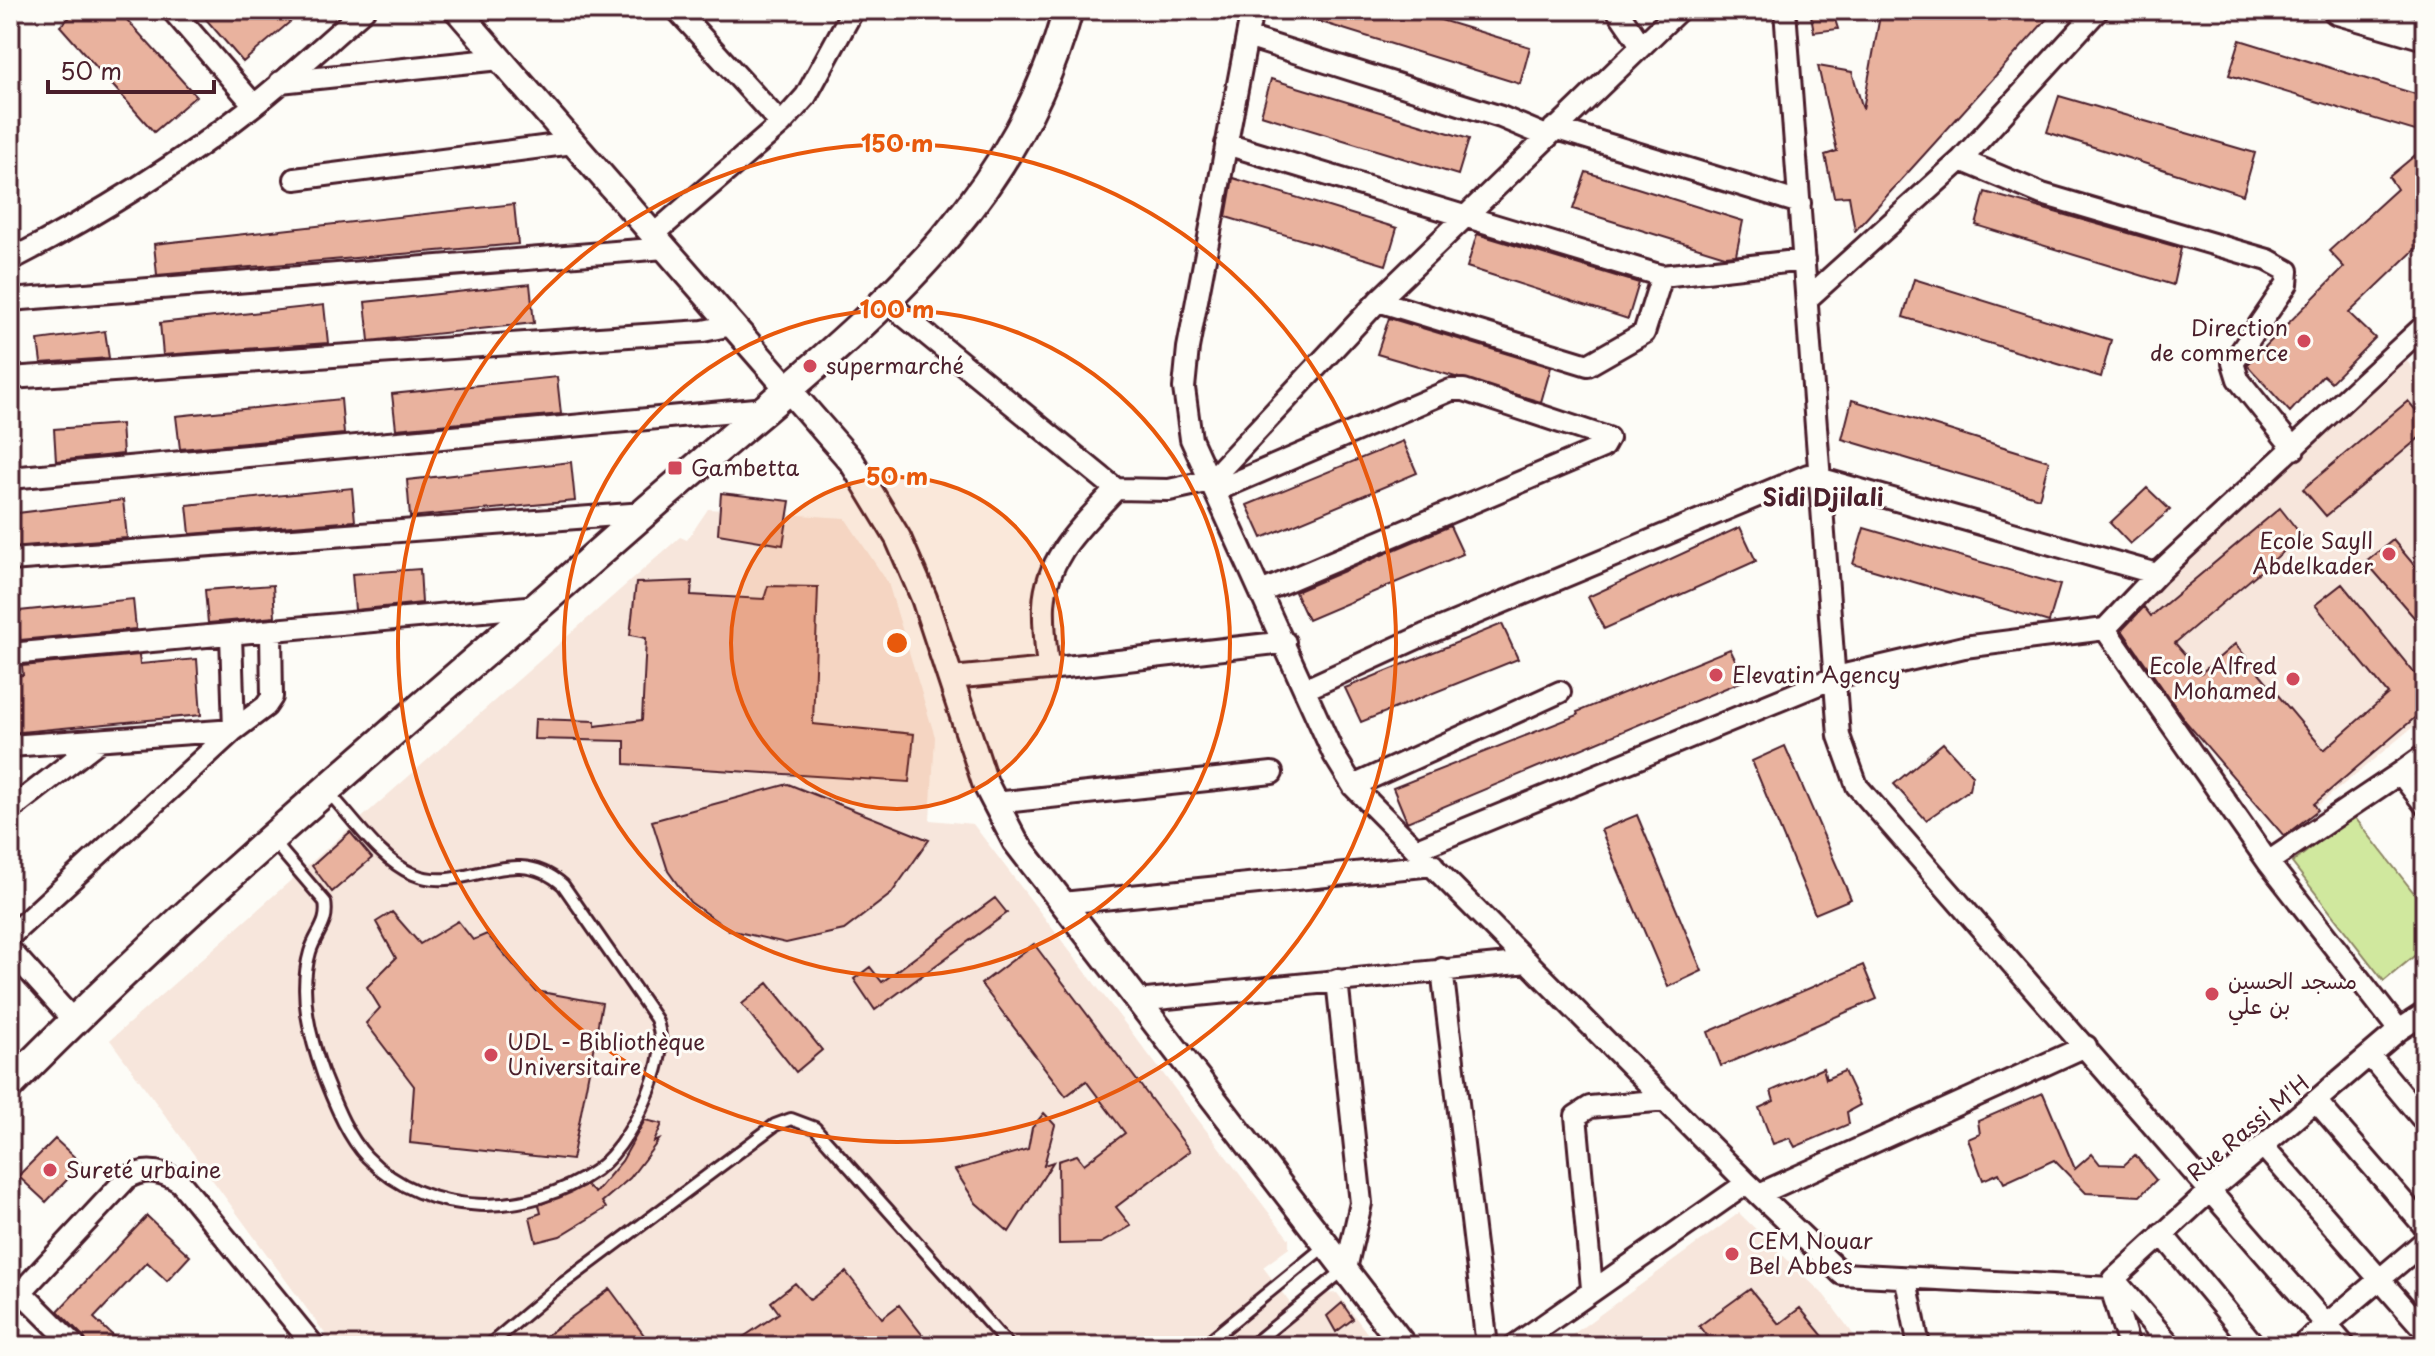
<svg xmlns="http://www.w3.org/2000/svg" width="2435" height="1356" font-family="'Playpen Sans','Playpen Sans Arabic',sans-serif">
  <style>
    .built { fill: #f7e6dc }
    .green { fill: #d0e89e; stroke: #8d8464; stroke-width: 2 }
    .building { fill: #e9b29e; stroke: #4a1f2b; stroke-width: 2 }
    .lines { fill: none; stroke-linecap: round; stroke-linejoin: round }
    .service-casing { stroke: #4a1f2b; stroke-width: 16 }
    .minor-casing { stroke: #4a1f2b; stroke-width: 26 }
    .tertiary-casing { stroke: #4a1f2b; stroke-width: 30 }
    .secondary-casing { stroke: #4a1f2b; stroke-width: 34 }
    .service { stroke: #fdfcf7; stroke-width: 10 }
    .minor { stroke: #fdfcf7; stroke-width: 20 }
    .tertiary { stroke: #fdfcf7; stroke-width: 24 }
    .secondary { stroke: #fdfcf7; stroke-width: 28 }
    .ring { fill: none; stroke: #e8590c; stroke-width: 4 }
    .poi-dot { fill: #d1495b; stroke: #fdfcf7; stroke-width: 3 }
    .labels { text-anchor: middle; stroke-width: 6; stroke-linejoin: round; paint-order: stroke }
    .poi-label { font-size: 22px; fill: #4a1f2b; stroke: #fdfcf7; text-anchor: start }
    .street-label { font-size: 22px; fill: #4a1f2b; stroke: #fdfcf7 }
    .neighbourhood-label { font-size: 24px; font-weight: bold; fill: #4a1f2b; stroke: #fdfcf7 }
    .centre { fill: #e8590c; stroke: #fdfcf7; stroke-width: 4 }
    .ring-label { font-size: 24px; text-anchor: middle; font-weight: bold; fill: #e8590c; stroke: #fdfcf7; stroke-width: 6; stroke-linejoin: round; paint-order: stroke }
  </style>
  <rect width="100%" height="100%" fill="#fdfcf7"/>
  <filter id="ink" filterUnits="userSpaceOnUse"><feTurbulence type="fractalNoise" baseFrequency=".0125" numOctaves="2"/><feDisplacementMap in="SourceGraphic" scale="16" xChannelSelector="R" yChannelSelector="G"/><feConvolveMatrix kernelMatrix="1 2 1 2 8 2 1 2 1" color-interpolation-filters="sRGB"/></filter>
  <g filter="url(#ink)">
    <path class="built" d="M2400,352L2425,384V717L2287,831L2115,624Z
      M708,509L845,518L888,583L935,737L930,820L973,824L1289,1239V1248L1263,1267L1296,1311L1324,1294L1337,1293L1377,1346H334L110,1040L680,537L687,540Z
      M1739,1213L1824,1295L1862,1346H1557Z"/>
    <path class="green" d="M2353,815L2425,907V947L2384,981L2292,863Z"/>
    <path class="building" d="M78,10H118L196,96L154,132L60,26Z
      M198,10H304L243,62Z
      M1295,10H1408L1530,47L1520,84L1295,14Z
      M1810,10H1832L1838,29L1814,32Z
      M1881,10H2055L1855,231L1849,196L1834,197L1825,155L1837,151L1818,66L1852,72L1863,109Z
      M2240,40L2425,97V134L2229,75Z
      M1271,79L1469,139L1458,175L1261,115Z
      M2059,96L2255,153L2243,195L2047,132Z
      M2425,147V240L2349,313L2375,338L2331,382L2323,375L2290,412L2247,365L2344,267L2329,251L2397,189L2389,177Z
      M1586,172L1743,221L1736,255L1725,256L1573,209Z
      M1233,178L1397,228L1386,265L1226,217Z
      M1985,192L2181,248L2173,285L1976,225Z
      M514,204L518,244L157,275L154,244Z
      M1477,234L1639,283L1628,319L1467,267Z
      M1914,279L2111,340L2101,377L1903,317Z
      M530,284L534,323L369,341L365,302Z
      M324,305L328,343L163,355L160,323Z
      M1389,318L1551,367L1541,402L1377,354Z
      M105,331L109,358L41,363L38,340Z
      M557,377L561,414L396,429L392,394Z
      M341,399L344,434L180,449L176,416Z
      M1852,400L2049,461L2039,498L1842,439Z
      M2408,401L2425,421V433L2326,516L2303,489Z
      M121,424L123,454L56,461L54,429Z
      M1403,441L1417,473L1262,538L1247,505Z
      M571,462L575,501L410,517L407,480Z
      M352,488L355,521L190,534L187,505Z
      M2147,488L2170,510L2130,544L2110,523Z
      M721,493L790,501L783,545L718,534Z
      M123,500L127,538L10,547V514Z
      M2280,508L2302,536L2175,643L2201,673L2235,644L2324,750L2388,694L2315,605L2342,584L2415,674L2425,667V709L2314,804L2318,810L2284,836L2186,722L2122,630L2144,607L2151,616Z
      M1450,526L1463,554L1308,620L1295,592Z
      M1740,527L1756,561L1604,629L1588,597Z
      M1864,528L2060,585L2049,622L1853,564Z
      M2393,540L2425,578V630L2366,562Z
      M420,569L422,603L355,610L352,574Z
      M692,581L691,595L764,599L768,586L818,587L813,724L914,734L909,782L625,764V741L534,739L535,719L595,721V726L642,720L646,638L630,635L636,583Z
      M273,585L275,617L208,623L205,590Z
      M133,599L136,629L20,640L19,633H10V612Z
      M1502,624L1518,659L1361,722L1345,688Z
      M1730,649L1745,680L1407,822L1393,788L1578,715L1577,712Z
      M139,655L140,664L197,659L201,715L10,733V676L23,675L22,666Z
      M1943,743L1972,775L1969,790L1926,820L1894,784Z
      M1785,746L1851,899L1815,914L1752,761Z
      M788,784L929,840L891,894L844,930L786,943L729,930L690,902L668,871L652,821Z
      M1637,815L1702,971L1668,987L1601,830Z
      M350,832L372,858L332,892L312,866Z
      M995,898L1007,913L875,1010L854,979L870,967L882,982Z
      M392,912L420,944L458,921L473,940L487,934L536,991L602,1003L572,1160L410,1143L414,1086L366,1023L380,1008L367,987L396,958L376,922Z
      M1034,944L1190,1151L1116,1207L1131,1226L1101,1243L1059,1244L1058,1161L1077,1155L1084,1164L1125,1133L1086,1081L1066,1096L981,984Z
      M1863,965L1877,999L1721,1066L1708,1032Z
      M768,983L822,1050L796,1072L742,1004Z
      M1823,1068L1826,1079L1844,1071L1860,1105L1847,1112L1849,1124L1795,1147L1790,1138L1773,1144L1759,1108L1774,1101L1771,1091Z
      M2043,1093L2075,1169L2092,1154L2100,1164L2124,1165L2135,1155L2156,1180L2140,1196L2086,1193L2054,1160L2004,1183L1999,1173L1983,1180L1968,1139L1980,1134L1978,1121Z
      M1044,1113L1055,1125L1044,1165L1053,1162L1009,1232L976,1203L955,1170L1028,1149L1032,1128Z
      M645,1120L662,1124L654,1142L659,1140L630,1178L602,1202L606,1208L560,1236L536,1242L530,1217L541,1213L539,1205L586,1185L595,1193L622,1161Z
      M55,1139L82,1164L46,1202L18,1176Z
      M147,1216L190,1256L167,1281L147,1262L94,1318L124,1346H88L84,1337L58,1311Z
      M846,1272L882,1318L899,1305L931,1346H730L779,1313L771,1302L795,1283L810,1300Z
      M610,1289L652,1346H532Z
      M1750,1289L1779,1324L1800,1308L1831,1346H1714L1699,1326Z
      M1342,1303L1353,1319L1336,1332L1327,1316Z"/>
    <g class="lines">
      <defs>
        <path id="service" d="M272,840L325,902C329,924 316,932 310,952C298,993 310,1038 324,1077C335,1104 347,1136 367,1157C426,1219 529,1218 596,1170C620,1153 640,1115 650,1089C659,1066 665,1043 656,1019L563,885C512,840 464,896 413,874C380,860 353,818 328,792
          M488,1346L553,1291L775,1125L791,1119L815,1128L1009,1346
          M1203,1346L1325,1246
          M1251,1346L1345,1269"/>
        <path id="minor" d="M172,10L254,105
          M677,10L781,124
          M1252,10L1188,348L1184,388L1191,439L1210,481L1334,755L1353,786L1747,1183L1842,1274L2111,1288
          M1617,10L1641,45
          M1785,10L1839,736L1857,786L2345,1346
          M1247,37L1501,117L1546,136
          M280,82L500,59
          M1554,128L1800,203
          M1226,144L1662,276L1804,260
          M1961,160L2042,194L2268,260L2288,271L2287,284L2233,363L2238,379L2294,449
          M295,179L573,143
          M653,235L781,124L806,96L853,10
          M10,260C96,216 177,166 253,106C291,76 327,42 364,10
          M1807,299L1961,160L2098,10
          M10,300L665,248
          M886,301L1116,489L1169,490L1210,481L1378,301L1679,10
          M1378,301L1588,365L1644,333L1662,276
          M10,378L703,331L732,325
          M10,478L766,408
          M1116,489C1085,523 1046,556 1044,605C1043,626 1046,648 1048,669L1285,642
          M1215,491L1451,390H1464L1608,438L1603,447L1261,592
          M10,560L644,513
          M2105,629L2268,862L2399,1030
          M10,654L537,606
          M951,678L1048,669
          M1306,689L1424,635L1808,475L2157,574
          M10,746L234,730L266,706L272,697L271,633
          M2425,755L2400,773L2425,805
          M1353,786L1560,692
          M995,803L1272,773
          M10,810L100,740
          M1417,849L1836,677L1964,647L2105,629L2157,574L2425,325
          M2268,862L2400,773
          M1063,903L1433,865
          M10,936L234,730L231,635
          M10,950L73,1020
          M1442,969L1487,1346
          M1337,980L1361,1203L1346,1269
          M1137,1001L1528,962
          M2370,1056L2425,1122
          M2316,1101L2425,1227
          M2263,1146L2425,1331
          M1759,1194L2086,1046
          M2162,1234L2255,1346
          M2114,1279L2171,1346
          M1906,1280L1919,1346
          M10,1281L75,1346
          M1592,1288L1576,1116L1590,1107L1666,1100
          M2111,1288L2114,1279L2211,1190L2399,1030L2425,1013
          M2111,1288L2129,1346
          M21,1292L127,1178C146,1167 163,1171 180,1182L314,1346
          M1514,1346L1747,1183
          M2301,1346L2425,1241"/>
        <path id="tertiary" d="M457,10L852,462L898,538L924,598L985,783L1015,841L1404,1346"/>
        <path id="secondary" d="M2338,10L2425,35
          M10,1085C188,903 386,739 578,571C639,517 701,463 763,411C898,296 1020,188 1068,10"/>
      </defs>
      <use href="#service" class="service-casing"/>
      <use href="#minor" class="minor-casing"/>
      <use href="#tertiary" class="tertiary-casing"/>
      <use href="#secondary" class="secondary-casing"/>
      <use href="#service" class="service"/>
      <use href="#minor" class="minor"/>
      <use href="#tertiary" class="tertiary"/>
      <use href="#secondary" class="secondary"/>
    </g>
  </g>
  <circle cx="897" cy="643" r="166" fill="#e8590c" fill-opacity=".12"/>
  <g class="ring">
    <circle cx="897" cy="643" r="166"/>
    <circle cx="897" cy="643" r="333"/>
    <circle cx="897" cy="643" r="499"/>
  </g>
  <g class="poi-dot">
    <circle cx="2304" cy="341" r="8"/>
    <circle cx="810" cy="366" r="8"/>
    <rect x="667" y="460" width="16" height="16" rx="4"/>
    <circle cx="2389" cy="554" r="8"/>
    <circle cx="1716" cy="675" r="8"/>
    <circle cx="2293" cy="679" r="8"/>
    <circle cx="2212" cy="994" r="8"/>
    <circle cx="491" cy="1055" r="8"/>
    <circle cx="50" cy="1170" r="8"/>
    <circle cx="1732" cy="1254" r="8"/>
  </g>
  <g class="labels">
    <g class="poi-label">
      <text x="2288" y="336" text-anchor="end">Direction<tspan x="2288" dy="25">de commerce</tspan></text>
      <text x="826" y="374">supermarché</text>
      <text x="691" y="476">Gambetta</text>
      <text x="2373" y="549" text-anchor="end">Ecole Sayll<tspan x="2373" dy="25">Abdelkader</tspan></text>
      <text x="2277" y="674" text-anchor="end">Ecole Alfred<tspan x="2277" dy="25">Mohamed</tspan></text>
      <text x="1732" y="683">Elevatin Agency</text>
      <text x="2228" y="989">مسجد الحسين<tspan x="2228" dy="25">بن علي</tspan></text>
      <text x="507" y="1050">UDL - Bibliothèque<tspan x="507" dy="25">Universitaire</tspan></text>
      <text x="66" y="1178">Sureté urbaine</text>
      <text x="1748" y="1249">CEM Nouar<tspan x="1748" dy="25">Bel Abbes</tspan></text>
    </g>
    <g class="street-label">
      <text transform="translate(2248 1128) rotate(-40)" y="8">Rue Rassi M'H</text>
    </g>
    <g class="neighbourhood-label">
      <text x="1823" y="506">Sidi Djilali</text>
    </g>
  </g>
  <circle cx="897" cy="643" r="12" class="centre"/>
  <g class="ring-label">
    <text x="897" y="152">150 m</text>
    <text x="897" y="318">100 m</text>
    <text x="897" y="485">50 m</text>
  </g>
  <rect width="2435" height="1356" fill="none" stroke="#fdfcf7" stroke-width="40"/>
  <rect x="20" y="20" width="2395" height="1316" fill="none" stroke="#4a1f2b" stroke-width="3" filter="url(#ink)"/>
  <path d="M48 80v12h166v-12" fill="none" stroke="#4a1f2b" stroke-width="4"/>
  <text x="60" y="80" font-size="24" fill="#4a1f2b" stroke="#fdfcf7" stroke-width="6" paint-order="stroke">50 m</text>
</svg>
